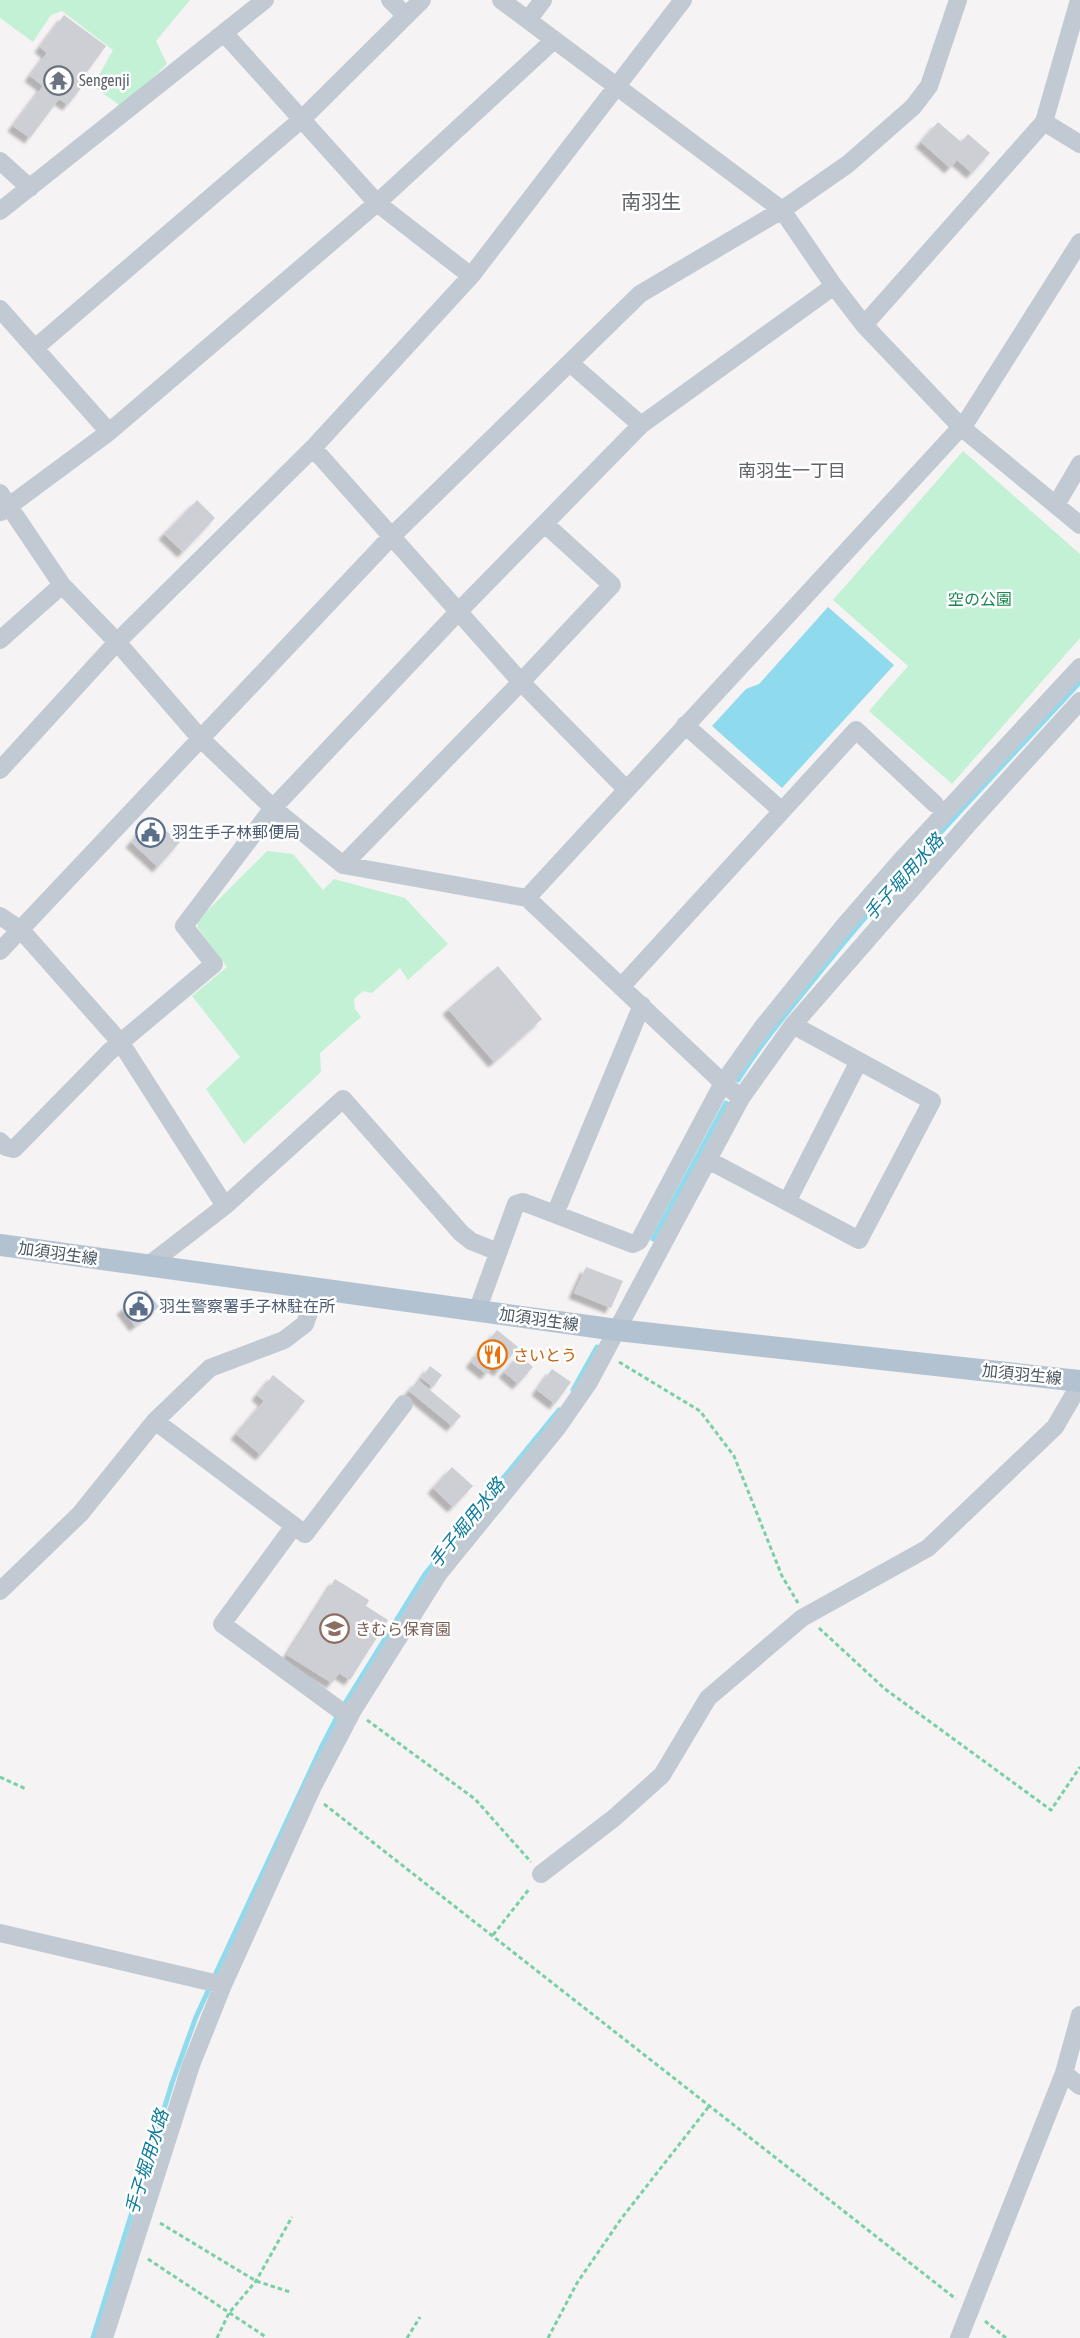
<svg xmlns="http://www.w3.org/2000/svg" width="1080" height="2338" font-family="'Asap Condensed','Noto Sans JP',sans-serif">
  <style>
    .green { fill: #c3f1d5 }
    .water { fill: #90daee }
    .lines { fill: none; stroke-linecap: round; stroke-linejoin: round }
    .stream { stroke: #90daee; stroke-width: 5 }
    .building { fill: #cdcfd5; filter: url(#shadow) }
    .path { stroke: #7ad0a6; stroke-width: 3; stroke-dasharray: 4.5 3; stroke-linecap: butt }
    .minor { stroke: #c1cad2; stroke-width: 18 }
    .major { stroke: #b3c2d1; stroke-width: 22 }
    .labels { text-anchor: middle; stroke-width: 5; stroke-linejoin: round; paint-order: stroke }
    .worship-label { font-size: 16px; fill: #5b616d; stroke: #fff; text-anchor: start }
    .park-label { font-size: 16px; fill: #17864f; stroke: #fff }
    .service-label { font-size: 16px; fill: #4e5e75; stroke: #fff; text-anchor: start }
    .street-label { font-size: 16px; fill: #4a5661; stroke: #fff }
    .food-label { font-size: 16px; fill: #c56008; stroke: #fff; text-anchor: start }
    .education-label { font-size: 16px; fill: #785e54; stroke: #fff; text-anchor: start }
    .neighbourhood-label { font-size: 18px; fill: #5f6368; stroke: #fff }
    .water-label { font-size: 18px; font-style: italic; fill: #0c7c9b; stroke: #fff }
    .quarter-label { font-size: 20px; fill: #5f6368; stroke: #fff }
  </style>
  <defs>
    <filter id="shadow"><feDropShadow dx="-5.5" dy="5.5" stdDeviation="1.5" flood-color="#0004"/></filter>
  </defs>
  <rect width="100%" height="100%" fill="#f5f3f3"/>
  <path class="green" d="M0,0H190L156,41L167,64L122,107L93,86L113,50L62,11L51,15L33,42L0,18Z
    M963,451L1080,554V638L952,784L869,711L908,666L833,600Z
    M267,851L293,854L323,890L334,879L405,898L448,944L408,980L400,968L372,993L363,991L354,999L355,1009L361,1017L320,1053L321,1072L244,1144L206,1089L240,1057L192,996L227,967L198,928L197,921Z"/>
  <path class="water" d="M828,607L894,665L782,788L712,726L746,689L759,684Z"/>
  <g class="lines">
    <path class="stream" d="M738,1080C760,1045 786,1014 812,982C895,877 989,781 1080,682
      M653,1239L726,1103
      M573,1390L597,1347
      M344,1705L425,1574L559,1410
      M216,1973L321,1748L336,1719
      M93,2338L172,2083L196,2017L209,1989"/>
  </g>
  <path class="building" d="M64,15L106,46L78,84L82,87L68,105L59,99L30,138L13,126L43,86L30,76L47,53L40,47Z
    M938,122L961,142L968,134L990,153L972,173L957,160L950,168L921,142Z
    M197,500L215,518L183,552L164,534Z
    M151,819L180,842L158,867L131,842Z
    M498,966L542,1019L494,1062L448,1009Z
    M586,1267L623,1281L611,1308L574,1293Z
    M146,1290L159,1307L135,1326L122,1309Z
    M497,1330L518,1347L499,1371L493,1366L486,1374L471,1362Z
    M519,1355L533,1367L518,1384L504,1372Z
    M430,1366L442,1375L433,1387L421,1378Z
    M552,1369L571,1382L555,1404L537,1390Z
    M273,1375L305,1401L261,1455L236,1434L264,1401L257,1395Z
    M418,1380L461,1416L452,1426L409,1391Z
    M452,1467L473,1486L453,1507L433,1488Z
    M335,1579L369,1600L366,1606L388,1620L350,1680L339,1673L332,1683L287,1655Z"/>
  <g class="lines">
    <path class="path" d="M619,1362L700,1411L734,1456L782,1576L798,1603
      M819,1628L885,1689L1051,1810L1080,1767
      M367,1720L475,1799L531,1862
      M0,1777L26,1789
      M324,1804L956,2299
      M493,1935L530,1888
      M160,2223L256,2281L290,2292
      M148,2259L266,2337
      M985,2321L1006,2338
      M217,2338L229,2313L256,2281L292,2217
      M407,2338L420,2317
      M548,2338L577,2283L621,2219L710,2105"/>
    <path class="minor" d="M390,0L406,16
      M501,0L782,210L834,286L864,325L961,427L527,898
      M528,20L543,0
      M224,33L377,203L471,276
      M1044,122L1080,144
      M0,161L30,188
      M0,211L265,0
      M1080,242L968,419L961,427L1080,525
      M0,309L109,432
      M864,325L1044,122L1079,0
      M35,348L302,119L422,0
      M570,363L641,425
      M313,448L521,682L626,789
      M0,493L62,585L117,642L201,739L273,808L343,865L527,898L723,1083L741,1098
      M1056,505L1080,464
      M1,512L109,432L377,203L554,40
      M0,640L62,585
      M685,725L782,811
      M0,770L117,642L313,448L471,276L683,0
      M343,865L521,682L612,585L545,524
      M0,916L21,930L121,1043L225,1206L146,1267
      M0,951L391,537L640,294L782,210L848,164L913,107L929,86L958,0
      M621,987L856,730L935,804
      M0,1141L6,1147L14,1149L109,1052L214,964L184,926L273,808L459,611L641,425L834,286
      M708,1160L859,1240L932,1101L793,1025
      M787,1202L859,1061
      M225,1206L343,1099L461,1233L471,1241L498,1252
      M555,1214L642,1005
      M481,1312V1300L516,1204L523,1202L633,1244L639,1241L723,1083L762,1028L844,926L904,857L1080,667
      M155,1421L305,1534L404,1404
      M294,1526L222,1624L349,1717
      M0,1591L80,1514L155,1421L210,1368L284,1340L305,1324L317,1289
      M541,1874L614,1818L662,1775L708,1698L802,1618L928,1548L1055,1427L1080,1384
      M0,1933L223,1985
      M1064,2073L1080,2086
      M104,2338L191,2065L223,1985L313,1786L353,1710L439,1573L557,1428L589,1382L741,1098L793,1025L970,822L1080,701
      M959,2338L1064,2073L1080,2015"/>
    <path class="major" d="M0,1245L617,1330L1080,1381"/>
  </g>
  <defs>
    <symbol id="temple-ring" viewBox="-11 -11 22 22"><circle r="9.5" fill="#fff" stroke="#6b7280" stroke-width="1.5"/><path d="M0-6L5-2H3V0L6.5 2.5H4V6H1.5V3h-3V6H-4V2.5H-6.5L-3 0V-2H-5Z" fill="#6b7280"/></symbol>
    <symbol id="civic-ring" viewBox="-11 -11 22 22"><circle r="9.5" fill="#fff" stroke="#5c6f8a" stroke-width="1.5"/><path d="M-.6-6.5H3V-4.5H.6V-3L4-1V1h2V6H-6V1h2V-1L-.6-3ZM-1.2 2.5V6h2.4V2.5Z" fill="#5c6f8a"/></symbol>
    <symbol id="restaurant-ring" viewBox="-11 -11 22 22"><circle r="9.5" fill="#fff" stroke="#e8710a" stroke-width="1.5"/><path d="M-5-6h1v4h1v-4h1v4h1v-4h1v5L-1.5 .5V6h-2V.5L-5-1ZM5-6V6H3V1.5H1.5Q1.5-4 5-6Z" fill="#e8710a"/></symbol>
    <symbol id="school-ring" viewBox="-11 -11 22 22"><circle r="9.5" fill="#fff" stroke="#8d6e63" stroke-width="1.5"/><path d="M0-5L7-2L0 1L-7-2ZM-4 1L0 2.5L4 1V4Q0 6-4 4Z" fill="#8d6e63"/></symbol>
  </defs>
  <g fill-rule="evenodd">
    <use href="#temple-ring" x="42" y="64" width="33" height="33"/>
    <use href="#civic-ring" x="134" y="816" width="33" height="33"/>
    <use href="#civic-ring" x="122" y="1290" width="33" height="33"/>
    <use href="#restaurant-ring" x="476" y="1338" width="33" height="33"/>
    <use href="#school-ring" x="318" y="1612" width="33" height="33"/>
  </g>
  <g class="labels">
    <g class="worship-label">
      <text x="79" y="86">Sengenji</text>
    </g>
    <g class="park-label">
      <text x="980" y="605">空の公園</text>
    </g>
    <g class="service-label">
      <text x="172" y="838">羽生手子林郵便局</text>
      <text x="159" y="1312">羽生警察署手子林駐在所</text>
    </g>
    <g class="street-label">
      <text transform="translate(58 1253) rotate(8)" y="6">加須羽生線</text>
      <text transform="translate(539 1319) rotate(8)" y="6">加須羽生線</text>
      <text transform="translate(1022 1374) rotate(6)" y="6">加須羽生線</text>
    </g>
    <g class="food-label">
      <text x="513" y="1361">さいとう</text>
    </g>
    <g class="education-label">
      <text x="355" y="1635">きむら保育園</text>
    </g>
    <g class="neighbourhood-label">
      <text x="792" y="477">南羽生一丁目</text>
    </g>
    <g class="water-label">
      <text transform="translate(904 877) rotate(-48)" y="6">手子堀用水路</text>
      <text transform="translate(467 1523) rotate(-51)" y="6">手子堀用水路</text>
      <text transform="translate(147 2162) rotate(-73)" y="6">手子堀用水路</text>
    </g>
    <g class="quarter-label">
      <text x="651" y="209">南羽生</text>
    </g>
  </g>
</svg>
